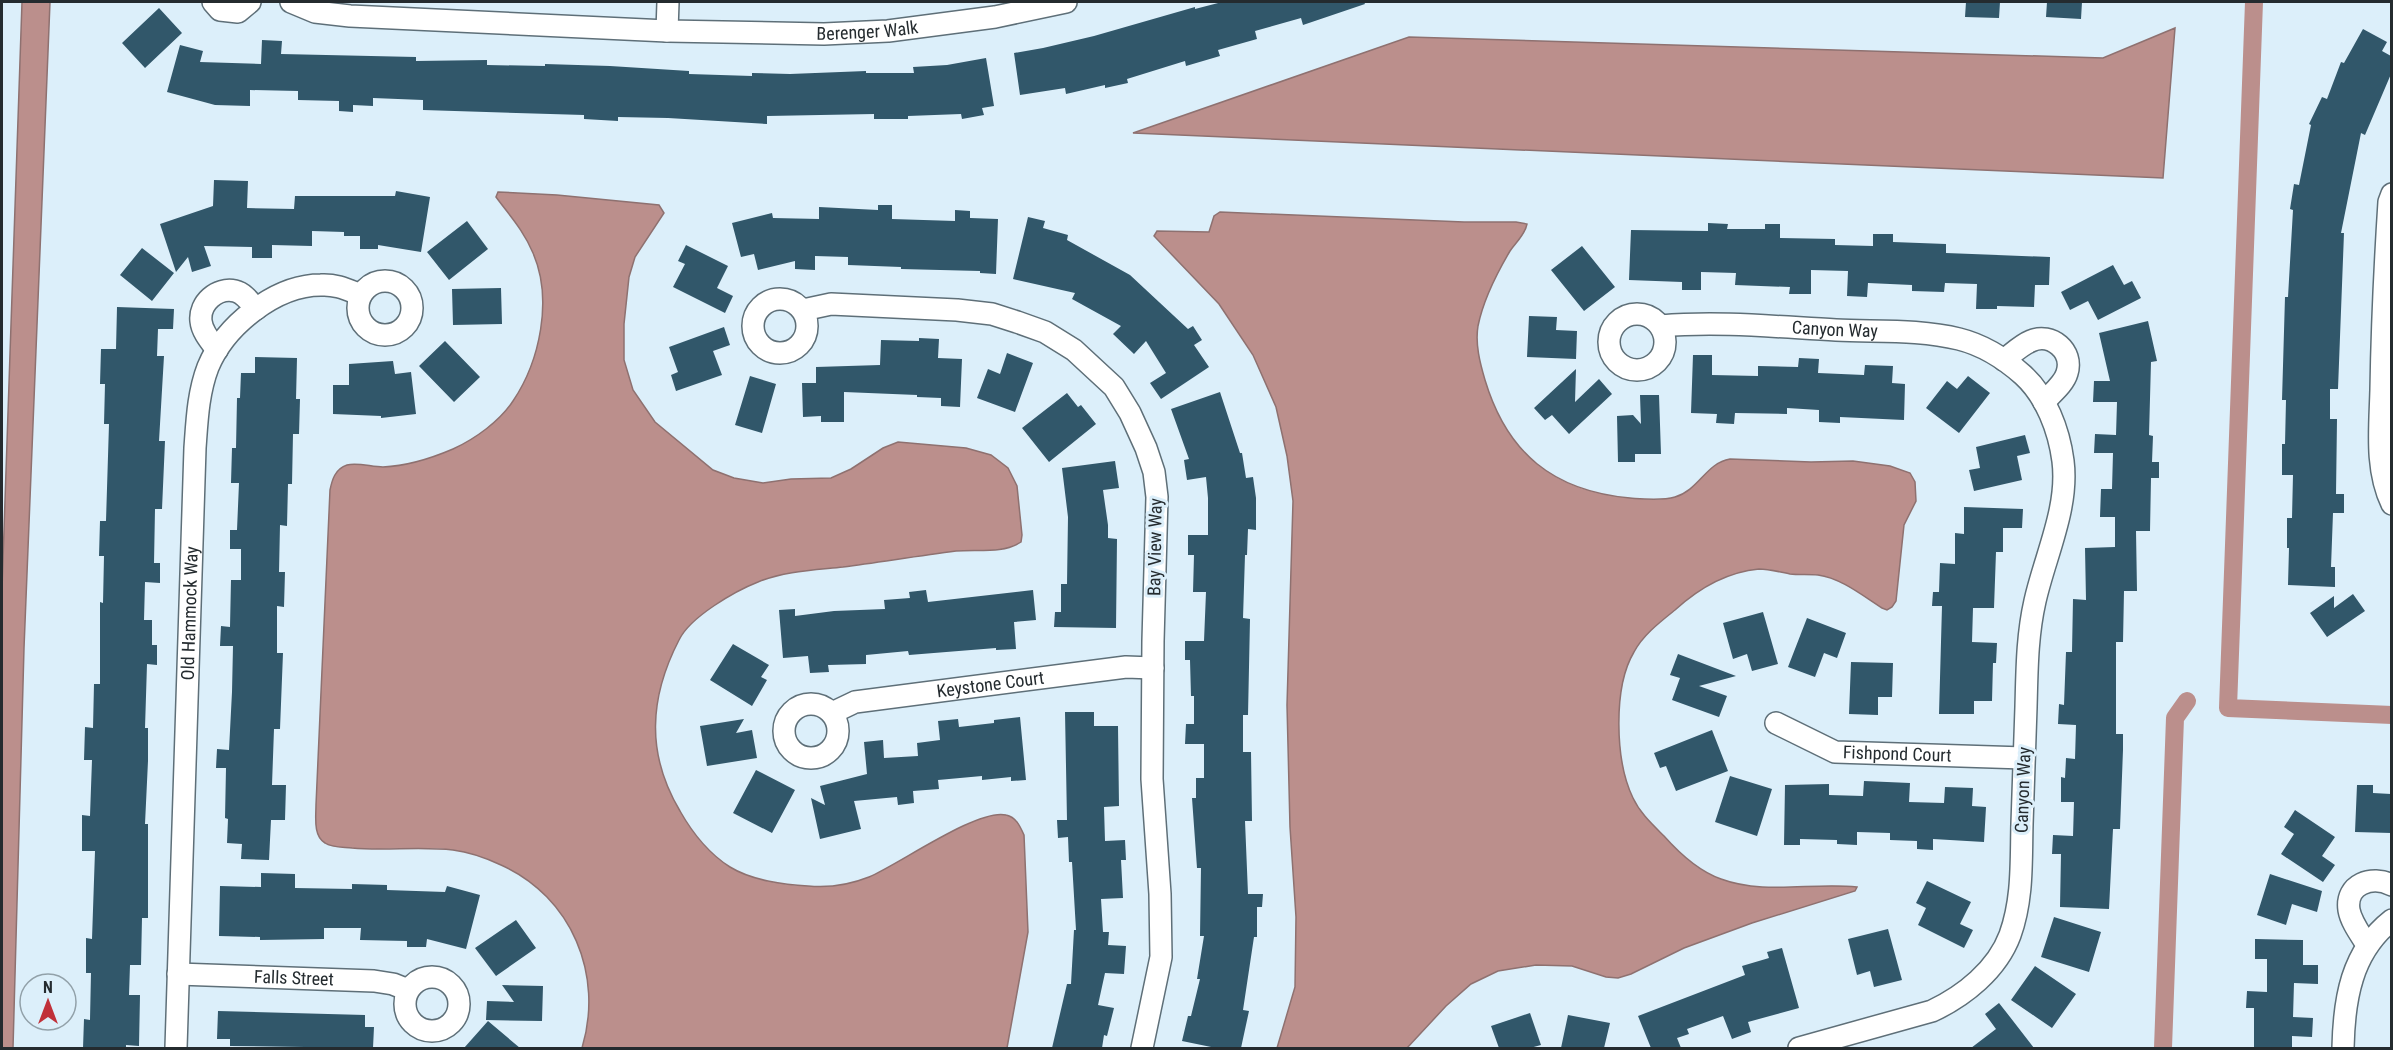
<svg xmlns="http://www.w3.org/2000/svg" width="2393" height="1050" font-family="'Roboto Condensed',sans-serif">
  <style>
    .water { fill: #bb8f8c; stroke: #8e7170; stroke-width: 1.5 }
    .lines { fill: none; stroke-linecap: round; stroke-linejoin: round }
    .canal { stroke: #bb8f8c; stroke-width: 18 }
    .building { fill: #31576a }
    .minor-casing { stroke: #5e6f78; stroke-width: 24 }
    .minor { stroke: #fff; stroke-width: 21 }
    .labels { text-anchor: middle; stroke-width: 6; stroke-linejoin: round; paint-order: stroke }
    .street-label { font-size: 18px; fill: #242b2f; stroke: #dceffa }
  </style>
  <rect width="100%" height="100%" fill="#dceffa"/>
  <path class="water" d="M22,2H50L24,648L13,1048H2V589Z
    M2175,28L2163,178L1133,133L1409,37L2103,58Z
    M498,192L557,195L659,205L664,213L635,257L629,277L624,324V360L633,390L655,422L713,470L734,478L763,483L791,479L831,478L851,469L883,448L898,442L966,448L991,455L1008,468L1017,486L1022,535L1021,542C1003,554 977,549 956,551C918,556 880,562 843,567C815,570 784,571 758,582C735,591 690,617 679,640C649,698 646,754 680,811C693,834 708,853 730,867C751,880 784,885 808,886C829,888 849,885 869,877C898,865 978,808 1006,815C1016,817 1020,826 1024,835L1028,932L1007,1048H582C604,975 572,897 501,865C486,858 469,852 453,850C420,846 386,851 352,848C344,847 332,848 325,843C313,836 316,817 316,805L330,490C332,480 335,469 347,465C357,462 372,467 383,467C406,466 432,458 453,449C475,439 500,421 513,401C540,361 553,299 533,253C524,231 510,216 496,197Z
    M1220,212L1464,222H1516L1527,224C1525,235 1516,242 1510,251C1497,273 1483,301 1478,326C1475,344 1480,363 1485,380C1507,453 1553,491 1630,498C1644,499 1661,501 1675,497C1699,490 1706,463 1730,459L1811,462L1853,461L1890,466L1910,473L1915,482L1916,501L1904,525L1896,601L1892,607L1887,610L1882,608C1863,596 1841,578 1818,575C1809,574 1799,575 1790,574C1780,572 1769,569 1759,569C1727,572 1698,589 1675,610C1660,622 1643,635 1634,652C1613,687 1615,761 1633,798C1640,813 1652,824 1664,836C1680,854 1698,871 1721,879C1764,895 1813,882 1857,887L1855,891L1752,923L1684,948L1631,974L1618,978L1606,977L1572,966L1536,965L1498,971L1471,984L1446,1006L1407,1048H1277L1295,987L1296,917L1290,827L1287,705L1293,501L1287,456L1276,407L1253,355L1219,304L1154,236L1157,231L1209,232L1214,216Z"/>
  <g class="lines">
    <path class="canal" d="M2254,2L2228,708L2392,715
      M2163,1048L2175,718L2187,701"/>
  </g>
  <path class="building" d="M1222,2H1364L1365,4L1303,25L1301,18L1255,31L1257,39L1218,50L1220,56L1186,66L1185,61L1127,79L1128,83L1105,88V85L1066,94L1065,88L1020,95L1014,53L1043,48L1094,36L1195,7V9Z
    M1966,2H2000L1999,18L1965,17Z
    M2047,2H2082L2081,19L2046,17Z
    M159,8L182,33L145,68L122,43Z
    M2363,29L2387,42L2382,51L2391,56V74L2365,135L2361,133L2341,233H2344L2338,389H2330V419H2337L2336,494H2344V513H2333L2331,567H2335V587L2288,585L2289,548H2287V518H2292L2293,475H2282V444H2285L2286,400H2282L2285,297H2288L2293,210L2290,209L2294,184L2299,185L2311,125L2309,124L2322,97L2327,99L2341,62L2344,63Z
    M262,40L282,41L281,54L416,57V61L487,60V65L545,66V64L610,66L689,71V74L752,76V73L790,74L866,71V73H914L913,67L947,65L986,58L994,106L982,108L984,115L962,119L961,114L908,116V119H874V114L767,116V124L668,118L618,117V121L584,119V115L423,110V100L373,98V106L353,105V112L339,111V101L298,100V91L250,90V106L215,105L167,92L180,45L203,51L200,62L261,64Z
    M214,180L248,181L247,208L294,209L295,196H395L396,191L430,197L421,252L378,245V249H360V236H344V232L312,231V246L272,245V258H252V247L204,246L211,266L192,272L188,257L176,272L160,224L213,206Z
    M878,205H892V219L955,221V210L970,211V218L998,219L996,274L980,273V271L901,269V267L848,265V257L815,256V270L795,269V261L758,270L754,254L741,257L732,223L772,213L773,218L819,219V207L878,210Z
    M1028,217L1045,221L1043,228L1068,235L1067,240L1130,275L1188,329L1193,326L1202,340L1194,345L1209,367L1161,399L1150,383L1166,373L1146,341L1134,354L1113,334L1121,326L1072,299L1075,293L1013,279Z
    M467,221L488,249L449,280L427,252Z
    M1708,223L1728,224L1727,229H1765V224H1780V238L1835,239V245L1873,246V234H1893V242L1946,244V253L2050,257L2049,285H2035L2034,307L1997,306V309H1976L1977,284L1945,283L1944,292L1912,291V285L1868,283L1867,297L1847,296L1848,271L1811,270V294H1789L1790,287L1735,285L1736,273L1701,272V290H1682V282L1629,280L1631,230L1708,231Z
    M686,245L728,266L717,288L733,296L725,313L673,287L685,264L678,261Z
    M1582,246L1615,287L1584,311L1551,270Z
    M142,248L174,273L152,301L120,275Z
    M2113,265L2124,285L2132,281L2141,298L2098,320L2088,301L2070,310L2061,292Z
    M501,288L502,324L453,325L452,289Z
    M117,307L174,309L173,329H158L157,356H164L159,441H165L162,509H155L154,563H160V583L145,582L144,620H152V645H157V665L147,664L145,728H148V761L145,824H148V918H142L141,965H130L129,995H140L139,1046L126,1045V1048H83L84,1019L90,1020L91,973H86V938L92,939L95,851H82V815L90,816L92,760H84L85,727L93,728L94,684H100V602L103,603L104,556H99L100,521H106L109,424H104L105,384H100L101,349H116Z
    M1529,316L1557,317L1556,330L1577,331L1576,359L1527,357Z
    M2148,321L2157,361L2151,362L2149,435L2153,436L2152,462H2159V478H2151L2150,531H2136L2137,591H2124L2123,642H2116V734H2123V750L2120,829H2113L2109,909L2060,907L2061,854H2052L2053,835L2073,836L2074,802H2061V777L2065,778L2066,758L2075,759L2076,725L2058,724L2059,704L2064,705L2066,652H2072L2073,599L2086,600L2085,548L2115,547V517H2100L2101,489H2112L2113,453H2094L2095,434L2116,435L2117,402H2093L2094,381H2110L2099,333Z
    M724,327L730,345L713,351L722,375L676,391L671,375L678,372L669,347Z
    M919,338L939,339L938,358L962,359L960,407L941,406V398L917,397V395L844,392V422H821V416L803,417L802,383H816V367L880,365L881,340L919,341Z
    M445,341L480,377L454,402L419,366Z
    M1007,353L1033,363L1015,412L977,398L988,369L1000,374Z
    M1693,355H1712V375L1758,376V366L1798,367L1799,358L1819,359L1818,373L1864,375L1865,365L1893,366L1892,383L1905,384L1904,420L1840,417V423L1819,422V410L1787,408V414L1735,413L1734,424L1716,423L1717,414L1691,413Z
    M255,357L297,358L296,399H300L299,434H293L292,484H288L287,526L280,525L279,572H285L284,607L277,606V653H283L280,729H274L272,785H286L285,820H271L269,860L241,859L242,844L227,843L228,819L225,818L226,768H216L217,749L229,750L232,692L233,646H220L221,626L230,627L231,580H241V549H230V530H237L239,483H231L232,448H236L237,398H240L241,373H255Z
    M393,361L395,374L411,372L416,414L381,418V416L333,414V385H349V364Z
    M1576,369L1575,402L1599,379L1612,394L1569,434L1552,415L1545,420L1534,408Z
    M750,376L776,384L762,433L735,425Z
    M1968,376L1990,393L1959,433L1926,408L1947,381L1957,389Z
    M1220,392L1240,453H1242L1246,478L1253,477L1256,498V530L1248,529L1247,555H1245L1243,618L1250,619L1248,715H1243V752H1251L1252,821H1245L1248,894H1263L1262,907H1257V937H1254L1243,1010L1249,1011L1241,1048H1216L1182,1041L1188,1016H1191L1200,979H1197L1204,936H1200L1201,868H1197L1192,798H1196V778H1204V744H1185L1186,724H1194V696H1191L1190,660H1185V641H1204L1206,592H1193L1194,555H1188V535H1208V498L1206,477L1187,480L1184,460L1189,459L1171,409Z
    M1067,393L1078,407L1081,405L1096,424L1049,462L1022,428Z
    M1640,395H1659L1661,454H1635V462H1618L1617,416L1633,415L1641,424Z
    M2025,435L2030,453L2017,456L2022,480L1974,491L1969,470L1980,468L1976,447Z
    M1115,461L1119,488L1103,490L1108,525V538L1117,539L1116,628L1054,627L1055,612H1061V584H1067L1068,517L1062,468Z
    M1964,507L2023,509L2022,528H2003V552H1996L1994,608H1973L1972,642L1997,643L1996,663H1993L1992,701H1974V714H1939L1942,606H1932L1933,592H1939L1940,563L1955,564V533L1964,534Z
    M926,590L928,602L1033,590L1036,620L1014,622L1016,649L996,650V648L909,655L908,651L866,655V664L828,665L829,672L810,673L808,656L783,658L779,610L795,609V616L834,611L885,609L884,600L910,598L909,592Z
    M2353,594L2365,611L2327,637L2310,613L2334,596V608Z
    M1763,612L1778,664L1752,671L1747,654L1733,659L1723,623Z
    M1807,618L1846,633L1837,658L1824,653L1815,677L1788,667Z
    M733,644L769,665L761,677L767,680L752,706L710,680Z
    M1678,654L1736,676L1699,686L1727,696L1719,717L1672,700L1680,678L1670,675Z
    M1851,662L1893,663L1892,697H1878V715L1849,714Z
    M1065,712H1094V726H1118L1119,806L1104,807L1105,841L1125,840L1126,860H1121L1123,898L1101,899L1103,932H1109L1108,945L1126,946L1124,974L1105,973L1098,1005L1114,1008L1107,1036L1104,1035L1102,1048H1052L1067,984H1071L1074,930H1076L1072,862H1069L1068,837L1058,838L1057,820H1067Z
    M1020,717L1026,780L1011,781V777L982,780V776L938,780L939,789L913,791L914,803L898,805L897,797L854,801L861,829L820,839L811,798L825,805L820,786L867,774L864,742L883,740L884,758L918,756L917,743L940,740L938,721L958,719L959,727L994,723V720Z
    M744,719L736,733L752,730L757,758L707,766L700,726Z
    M1712,730L1728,771L1676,791L1666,766L1660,768L1654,753Z
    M756,770L795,790L772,833L733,813Z
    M1730,776L1772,789L1757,836L1715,822Z
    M1864,781L1910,783L1909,802L1944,803L1945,787L1973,788L1972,806L1986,807L1984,842L1933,839V850L1917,849V841L1890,840V833L1857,832V845L1837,844V840L1800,839V845H1784L1785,785L1829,784V795L1863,796Z
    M2357,785H2373V793L2391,794V833L2355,832Z
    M2295,810L2335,837L2322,856L2335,865L2323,882L2281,854L2294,834L2284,827Z
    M261,873L295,874V888L352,889V884L387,885V890L445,892L447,886L480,895L466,949L427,939L426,947H407V941L360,940L361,928H324V939L260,940V937L219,936L220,886L261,887Z
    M2270,874L2322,891L2317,912L2292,904L2286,925L2257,915Z
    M1927,881L1971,902L1960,924L1973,930L1964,948L1918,925L1926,908L1916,903Z
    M2054,917L2101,932L2089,972L2041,957Z
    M516,920L536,948L496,976L475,948Z
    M1888,929L1902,980L1874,987L1870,971L1857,975L1848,939Z
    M2255,939L2303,940V965H2318V984L2294,983L2293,1017L2313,1018L2312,1037L2292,1036V1048H2254V1008H2246L2247,991L2267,992V959H2255Z
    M1782,948L1799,1008L1748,1022L1751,1032L1732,1039L1723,1016L1687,1029L1689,1034L1677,1038L1681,1048H1651L1638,1016L1745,975L1742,966L1769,958L1767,952Z
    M2035,966L2076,994L2052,1028L2011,1000Z
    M502,985L543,986L542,1021L486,1020L487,1001L514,1002Z
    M1999,1003L2010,1017L2034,1048H1971L1996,1029L1985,1014Z
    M218,1011L365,1015V1027H374L373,1048L230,1046V1039H217Z
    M1530,1013L1541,1045L1530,1048H1499L1491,1026Z
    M1568,1015L1610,1023L1604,1048H1561Z
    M488,1021L520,1048H464Z"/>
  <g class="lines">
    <defs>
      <g id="minor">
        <path d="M213,2L220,10L238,12L250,2"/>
        <path id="s1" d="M291,2L315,12L350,16L667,31L824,34L888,31L995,17L1066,2"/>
        <path d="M667,31L668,2"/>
        <path d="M2392,194L2389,202C2385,264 2382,327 2381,390C2380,428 2375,469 2392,504"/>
        <circle cx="385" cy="308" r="27"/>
        <circle cx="780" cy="326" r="27"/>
        <path d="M803,310L831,304L957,310L992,314L1017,322L1045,332L1074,350L1114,387L1130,413L1146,448L1154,472L1157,497L1153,641L1152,779L1160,894L1161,957L1142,1048"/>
        <circle cx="1637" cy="342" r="28"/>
        <path id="s2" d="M1661,326C1719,321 1778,327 1836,330C1876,332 1920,329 1959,339C1983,345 2005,359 2023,375C2046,396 2059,430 2063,461C2069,508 2045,556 2035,601C2027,636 2027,671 2026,707C2025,746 2023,785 2022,824C2021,862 2023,899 2010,935C1997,970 1964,996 1932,1011L1799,1048"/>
        <path d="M217,350C211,342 202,332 201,321C199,303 217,287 235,291C244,293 250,302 256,309"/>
        <path d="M2004,360C2012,354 2021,345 2031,341C2051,332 2074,351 2067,373C2064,384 2051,394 2044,402"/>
        <circle cx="811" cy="731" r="27"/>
        <path id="s3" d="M832,713L855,702L1126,667L1153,668"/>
        <path id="s4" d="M1776,723L1835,752L2024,758"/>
        <path d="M2367,945C2361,935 2351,922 2349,910C2345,884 2372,875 2392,885"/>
        <path id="s5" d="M178,974L374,981L393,984L408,990"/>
        <circle cx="432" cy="1004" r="27"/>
        <path id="s6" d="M176,1048L195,448C197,421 198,393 208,367C225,326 275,285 321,285C336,284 348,290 361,295"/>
        <path d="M2343,1048C2344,1000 2351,952 2392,920"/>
      </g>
    </defs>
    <use href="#minor" class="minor-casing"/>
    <use href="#minor" class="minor"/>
  </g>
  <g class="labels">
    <g class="street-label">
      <text dy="6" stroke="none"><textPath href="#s1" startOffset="579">Berenger Walk</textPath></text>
      <text dy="6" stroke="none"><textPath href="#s2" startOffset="174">Canyon Way</textPath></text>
      <text transform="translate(1155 547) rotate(-89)" y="6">Bay View Way</text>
      <text dy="6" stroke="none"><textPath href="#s6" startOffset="435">Old Hammock Way</textPath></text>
      <text dy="6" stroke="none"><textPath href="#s3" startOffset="162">Keystone Court</textPath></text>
      <text dy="6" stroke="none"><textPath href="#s4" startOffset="128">Fishpond Court</textPath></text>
      <text transform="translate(2023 790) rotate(-88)" y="6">Canyon Way</text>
      <text dy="6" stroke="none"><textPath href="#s5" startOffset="116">Falls Street</textPath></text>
    </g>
  </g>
  <rect width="2393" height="1050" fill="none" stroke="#242b2f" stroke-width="6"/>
  <g transform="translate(48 1002)"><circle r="28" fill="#dceffa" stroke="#92a1a9" stroke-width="1.5"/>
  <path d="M0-4.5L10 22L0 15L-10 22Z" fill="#c03039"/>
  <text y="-9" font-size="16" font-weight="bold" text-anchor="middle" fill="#242b2f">N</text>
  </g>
</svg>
